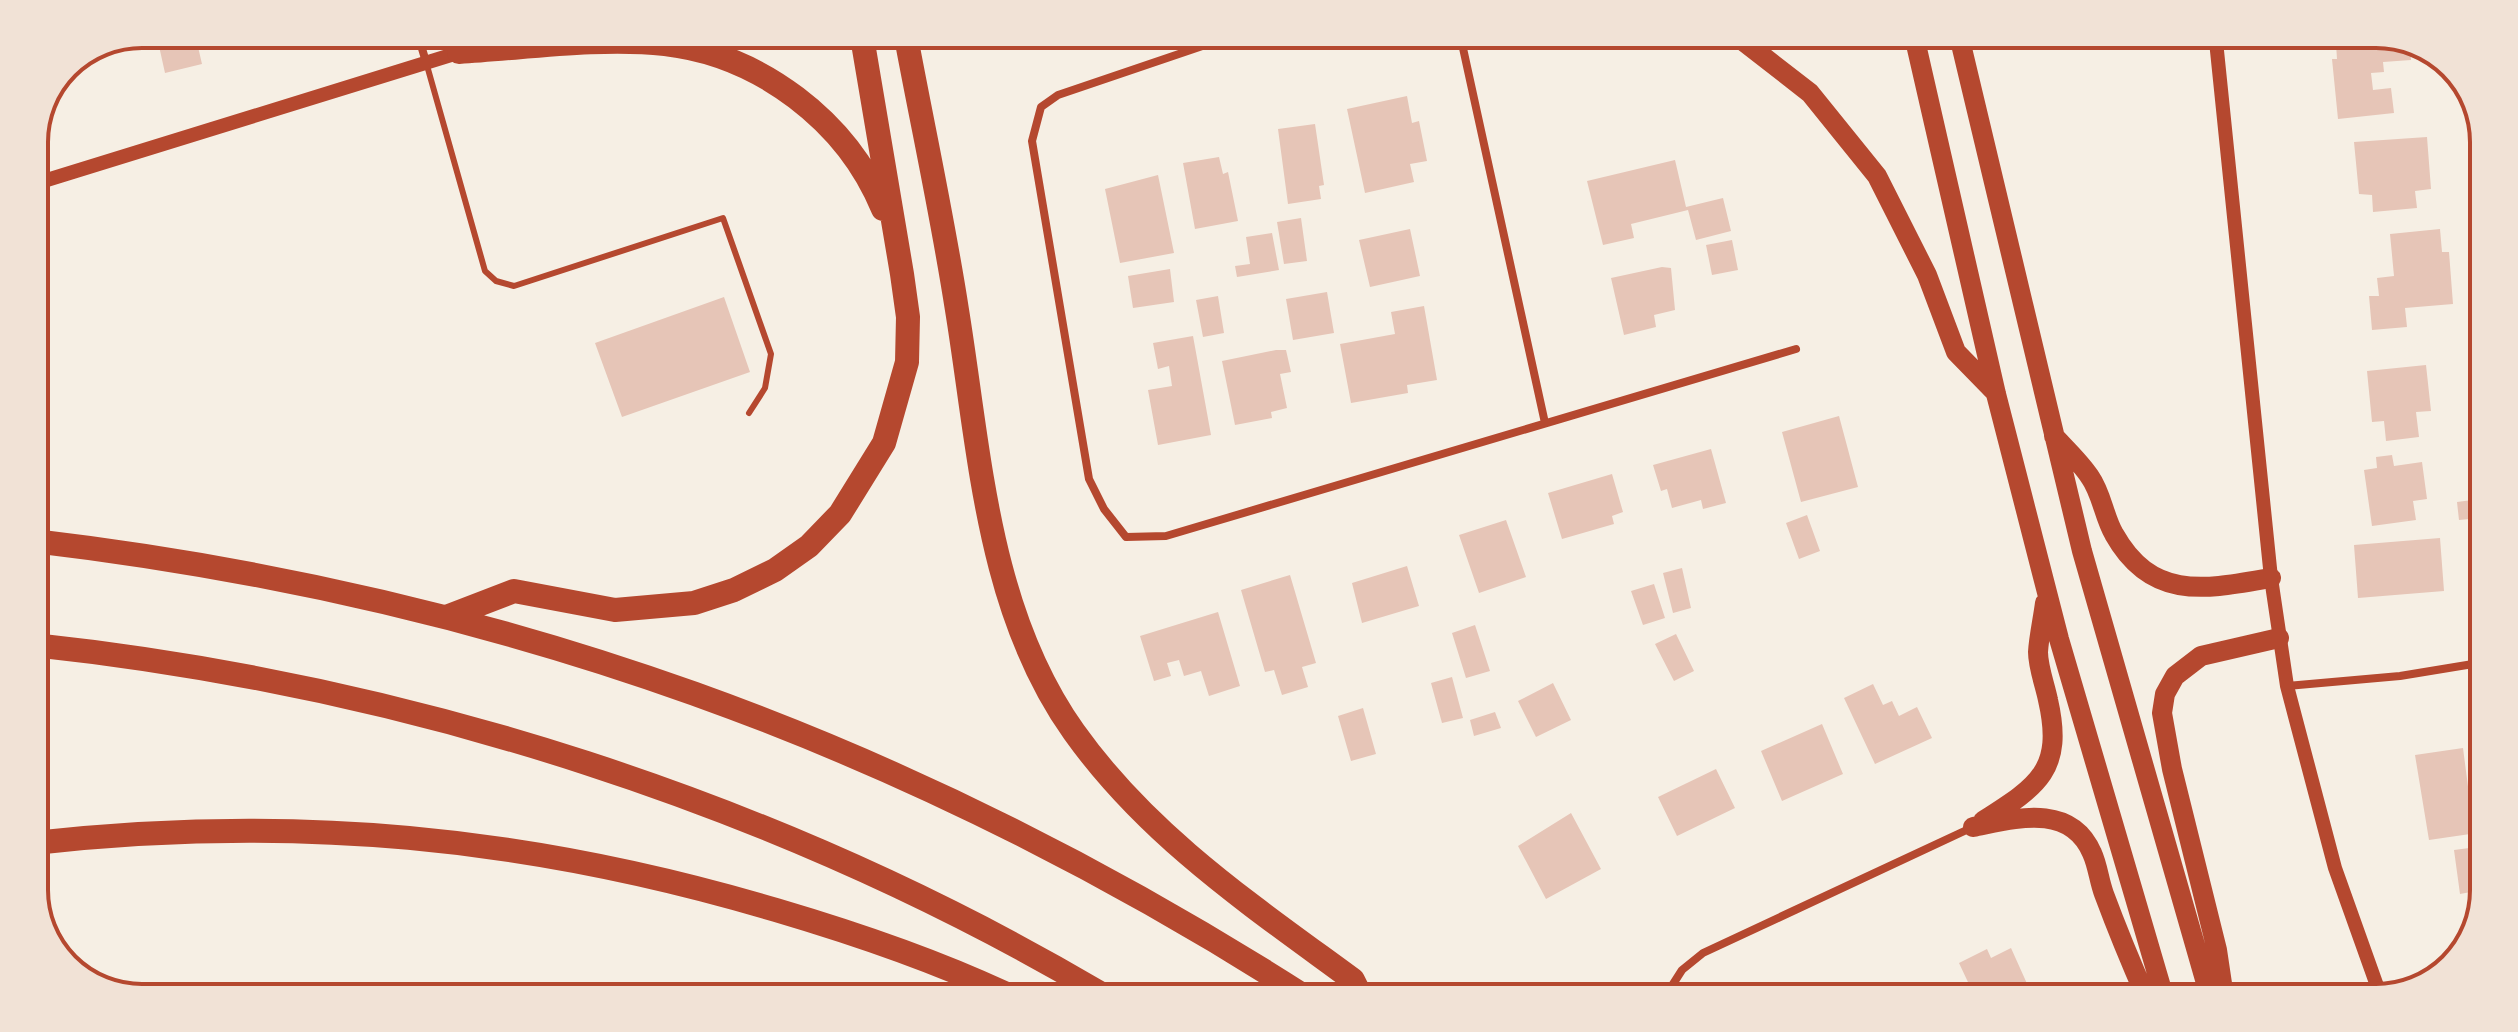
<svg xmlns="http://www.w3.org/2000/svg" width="2518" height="1032" font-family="'Libre Baskerville',serif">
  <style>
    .building { fill: #e6c5b7 }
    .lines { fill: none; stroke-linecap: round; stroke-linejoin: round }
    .service { stroke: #b5482f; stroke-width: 6 }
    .minor { stroke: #b5482f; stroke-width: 8 }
    .tertiary { stroke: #b5482f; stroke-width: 14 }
    .primary { stroke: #b5482f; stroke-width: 20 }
    .motorway { stroke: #b5482f; stroke-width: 24 }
    .rim { fill: none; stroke: #b5482f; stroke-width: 4 }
  </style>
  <rect width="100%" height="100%" fill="#f6efe4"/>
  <path class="building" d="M169,34H195L202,64L165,73L157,37Z
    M2410,42L2411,60L2383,62L2384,72L2371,73L2373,90L2391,88L2394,113L2338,119L2332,59H2337L2336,44Z
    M1407,96L1412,123L1419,121L1427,161L1410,164L1414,182L1365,193L1347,109Z
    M1315,124L1324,185L1319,186L1321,199L1288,204L1278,129Z
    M2427,137L2431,189L2415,191L2417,208L2373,212L2372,195L2359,194L2354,142Z
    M1219,157L1223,174L1228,172L1238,221L1195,229L1183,163Z
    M1675,160L1686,207L1723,198L1731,231L1696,240L1688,210L1631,224L1634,238L1603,245L1587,181Z
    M1158,175L1174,253L1120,263L1105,189Z
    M1301,218L1307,261L1284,264L1277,222Z
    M1410,229L1420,276L1370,287L1359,240Z
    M2440,229L2442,252H2449L2453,304L2405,308L2407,327L2372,330L2369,296H2379L2377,278L2394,276L2390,234Z
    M1272,233L1279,270L1237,277L1235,266L1250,264L1246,237Z
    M1732,240L1738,270L1712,275L1706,245Z
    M1662,267L1671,268L1675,310L1654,315L1656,327L1624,335L1611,278Z
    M1170,269L1174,302L1133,308L1128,276Z
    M1327,292L1334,333L1293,340L1286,299Z
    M1218,296L1224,333L1203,337L1196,300Z
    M724,297L750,372L622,417L595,343Z
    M1424,306L1437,380L1407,385L1408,393L1351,403L1340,344L1395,334L1391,312Z
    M1193,336L1211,435L1158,445L1148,390L1172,386L1169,366L1158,369L1153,343Z
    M1276,350H1286L1291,372L1280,374L1287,408L1271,412L1272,418L1235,425L1222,361Z
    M2426,365L2431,411L2416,412L2419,437L2386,441L2384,421L2372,422L2367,371Z
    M1839,416L1858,487L1801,502L1782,432Z
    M1711,449L1726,503L1703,509L1701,500L1672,508L1667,489L1661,491L1653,465Z
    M2392,455L2394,466L2422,462L2427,499L2413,501L2416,520L2372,526L2364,470L2377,468L2376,457Z
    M1612,474L1623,512L1612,516L1614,524L1562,539L1548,493Z
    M2480,499V518L2459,520L2457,502Z
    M1807,515L1820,551L1799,559L1786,523Z
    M1506,520L1526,577L1479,593L1459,535Z
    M2440,538L2444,591L2358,598L2354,545Z
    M1407,566L1419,606L1362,623L1352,583Z
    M1682,568L1691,608L1673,613L1663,573Z
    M1290,575L1316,663L1302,667L1308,687L1282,695L1274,670L1265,672L1241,590Z
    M1654,584L1665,618L1643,625L1631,591Z
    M1218,612L1240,686L1209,696L1201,671L1184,676L1179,660L1167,663L1171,676L1154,681L1140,636Z
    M1475,625L1490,671L1466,678L1452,633Z
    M1676,634L1694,671L1674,681L1655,644Z
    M1452,677L1463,718L1442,723L1431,683Z
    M1553,683L1571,720L1536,737L1518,701Z
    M1873,684L1883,705L1892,701L1899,716L1917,707L1932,738L1875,764L1844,698Z
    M1363,708L1376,754L1351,761L1338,716Z
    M1495,712L1501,728L1474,736L1470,720Z
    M1822,724L1843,774L1782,801L1761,751Z
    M2463,748L2470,802L2477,801V833L2429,840L2415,755Z
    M1716,769L1735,808L1677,836L1658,797Z
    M1571,813L1601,869L1546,899L1518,846Z
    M2477,847L2476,891L2460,894L2454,850Z
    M2476,909V931L2471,937L2468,910Z
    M2011,948L2033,997H1975L1959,963L1987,949L1991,958Z
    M1917,987L1921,996H1894Z"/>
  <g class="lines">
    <path class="service" d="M426,62L485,271L496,281L514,286L723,218L771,354L765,388L749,413"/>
    <path class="minor" d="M418,35L426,62
      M1226,38L1058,95L1041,107L1032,141L1089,479L1104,509L1126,537L1166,536L1796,349
      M1461,39L1545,423
      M2287,686L2400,676L2479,663
      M1666,995L1682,970L1703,953L1973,827"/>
    <path class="tertiary" d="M2216,41L2271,578L2287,686L2335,868L2381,997
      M34,184L464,51"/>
    <path class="primary" d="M1742,40L1810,93L1877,176L1927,275L1956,352L1996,393
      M1915,40L1996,394L2059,639L2164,997
      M1960,40L2082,551L2210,997
      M2054,436C2066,449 2081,463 2090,477C2102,494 2104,517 2114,534C2152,602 2207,589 2271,578
      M1983,821C2038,786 2064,770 2048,700C2045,685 2038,667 2038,652C2039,636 2043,619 2045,603
      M1973,827C2014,819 2070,802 2092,853C2098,866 2099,881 2104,894C2117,929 2131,963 2146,997
      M2224,997L2217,950L2172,769L2162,713L2165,694L2175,676L2201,656L2279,638"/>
    <path class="motorway" d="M906,37C923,128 943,219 957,310C980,452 987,610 1074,732C1148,836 1251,905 1353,980L1360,994
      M459,52C526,48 598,37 665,44C760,55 847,121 883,209
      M34,541C501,596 905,742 1301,994
      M449,616L514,591L615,610L694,603L734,590L775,570L809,546L840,514L884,443L907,362L908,317L902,274L862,37
      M34,645C407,685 777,803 1100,993
      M34,843C292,814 528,836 776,910C854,933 931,959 1004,993"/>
  </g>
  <path d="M0 0H2518V1032H0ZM142 48H2376A94 94 0 0 1 2470 142V890A94 94 0 0 1 2376 984H142A94 94 0 0 1 48 890V142A94 94 0 0 1 142 48Z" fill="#f1e2d6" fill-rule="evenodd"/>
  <path class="rim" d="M142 48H2376A94 94 0 0 1 2470 142V890A94 94 0 0 1 2376 984H142A94 94 0 0 1 48 890V142A94 94 0 0 1 142 48Z"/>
</svg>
